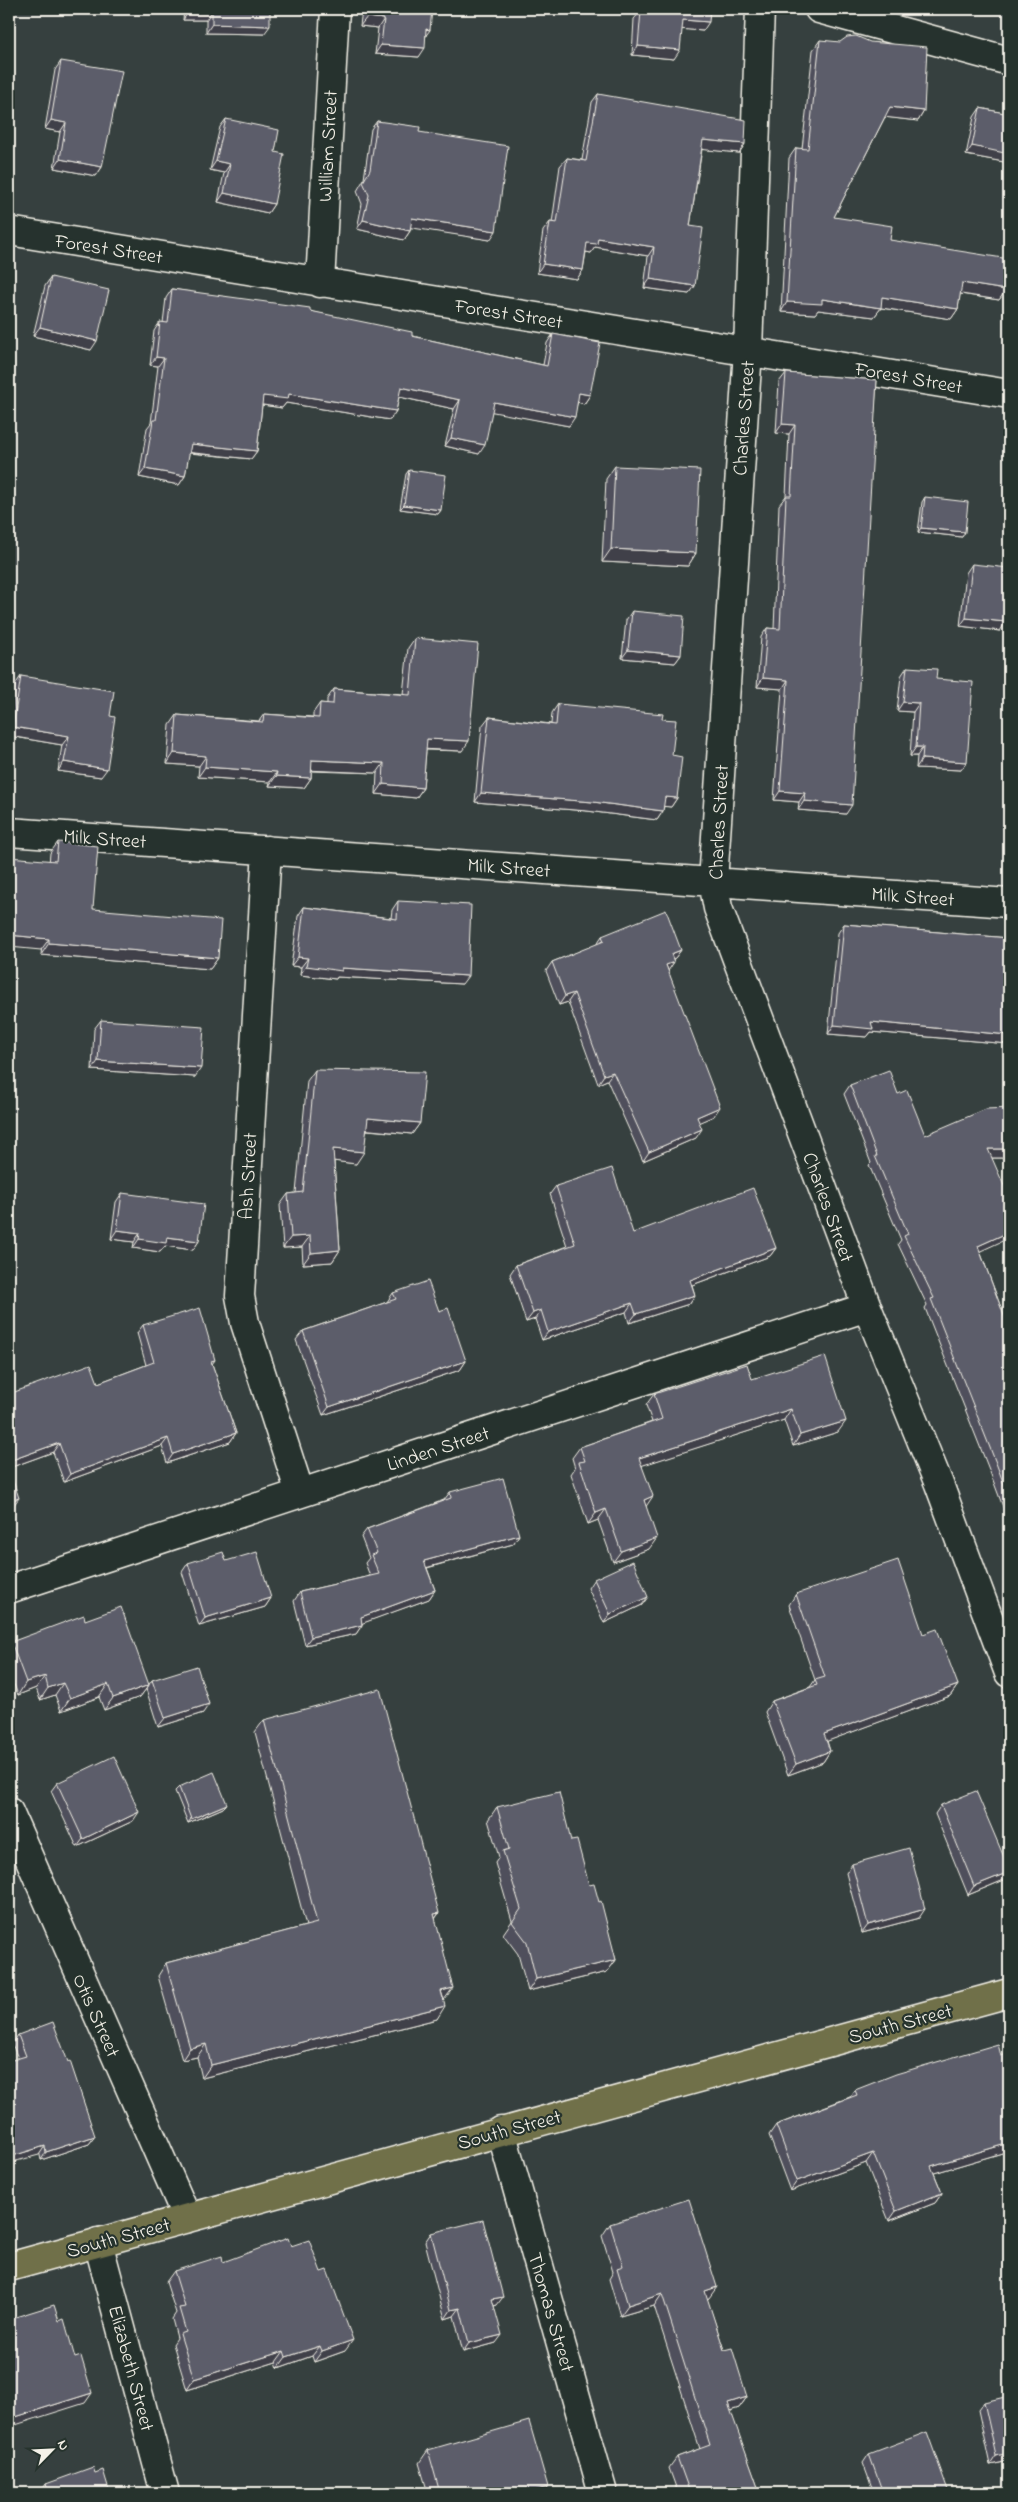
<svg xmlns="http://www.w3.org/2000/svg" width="1018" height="2502" font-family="'Indie Flower',sans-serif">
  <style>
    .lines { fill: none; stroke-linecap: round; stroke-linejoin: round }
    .minor-casing { stroke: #f4f1e8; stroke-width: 31 }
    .major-casing { stroke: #f4f1e8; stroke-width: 31 }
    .minor { stroke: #26332d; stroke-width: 28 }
    .major { stroke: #6f704a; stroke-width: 28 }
    .wall { fill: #4f505b; stroke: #f4f1e8 }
    .shaded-wall { fill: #40414a; stroke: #f4f1e8 }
    .building { fill: #5c5d6a; stroke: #f4f1e8 }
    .labels { text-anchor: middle; stroke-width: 4.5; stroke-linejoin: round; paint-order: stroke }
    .street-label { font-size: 20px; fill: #f4f1e8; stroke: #26332d }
  </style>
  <rect width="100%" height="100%" fill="#36403f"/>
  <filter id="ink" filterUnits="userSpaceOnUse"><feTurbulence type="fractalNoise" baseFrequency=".02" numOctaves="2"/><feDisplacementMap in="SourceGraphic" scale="10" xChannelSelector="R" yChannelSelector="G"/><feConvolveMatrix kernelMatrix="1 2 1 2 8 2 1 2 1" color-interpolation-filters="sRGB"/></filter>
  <g filter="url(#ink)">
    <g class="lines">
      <defs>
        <path id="minor" d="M760,9L748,350L713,882L718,908L867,1307L939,1484L1009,1673
          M819,9L1009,61
          M9,231L1009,394
          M320,283L335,9
          M9,832L1009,903
          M267,850L240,1296L245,1323L300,1493
          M9,1589L867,1307
          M9,1812L187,2218
          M501,2131L603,2493
          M98,2242L165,2493"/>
        <path id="major" d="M9,2267L1009,1993"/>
      </defs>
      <use href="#minor" class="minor-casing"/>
      <use href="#major" class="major-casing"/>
      <use href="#minor" class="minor"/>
      <use href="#major" class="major"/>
    </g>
    <path class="wall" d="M184,9H270L264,34L206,33V20H183Z
      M362,9H432L426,36L419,57L375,54L378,28L360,26Z
      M652,9H710L703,31L682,29L674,59L632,55L634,19L641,11L652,12Z
      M820,40L924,111L918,121L885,117L834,217L890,240L1006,290L999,300L960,294L958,309L951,319L881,308L874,317L818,310L815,314L781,312L789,158L796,148L802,149L813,50Z
      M61,61L102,167L96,176L54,168L60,132L45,129L55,70Z
      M598,94L745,144L739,153L702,149L690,226L695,286L689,294L644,288L648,256L595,247L591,253L586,252L583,270L577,279L537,273L543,231L550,222L552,223L560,166L567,158L582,160L592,102Z
      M980,108L1009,114V156L1004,162L966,155L974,117Z
      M226,119L275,152L274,204L268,213L218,202L224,173L210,170L220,127Z
      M377,121L419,132L490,240L411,227L410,231L404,240L357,229L362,204L357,191L364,179L371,129Z
      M51,277L91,350L33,336L45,286Z
      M172,289L310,311L412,336L543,365L547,343L553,334L590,395L584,404L578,402L569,426L492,411L479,454L445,446L454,409L399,397L396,411L390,420L286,403L282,408L262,405L257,451L251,459L189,453L185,476L179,485L139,477L147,428L151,423L158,366L150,365L154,331L160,322L163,323L166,298Z
      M786,373L877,380L846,814L798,810L799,802L774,800L782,689L757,687L761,637L767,628L774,629L779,505L786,496L789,434L776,433L779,382Z
      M615,466L696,553L688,566L602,562L606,479Z
      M409,470L441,510L438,514L400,509L406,474Z
      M925,497L965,532L962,537L918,532L922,502Z
      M972,564L1000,631L960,626L966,573Z
      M632,611L681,655L675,663L622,658L626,620Z
      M415,638L462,751L426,750L423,788L416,798L376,794L377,773L311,771V778L304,788L269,786L270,782L198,777L199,766L167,764L170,725L177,715L259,721L264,714L313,717V713L320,703L327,704V699L334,689L403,694L408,648Z
      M907,667L936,679L961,770L916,768L917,756H910L913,712L897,711L901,676Z
      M21,676L110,716L101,777L58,771L62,745L9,736V726L15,685Z
      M558,704L662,719L672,755L677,798L671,807L664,806L663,811L657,820L587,811L475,802L482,726L489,717L551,724L552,713Z
      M58,842L93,909L218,958L210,969L41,955L50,853Z
      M398,901L462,984L337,977L336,979L300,975L301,967L291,966L298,916L304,907L391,918L392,910Z
      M844,924L1009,938V1044L871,1032L867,1037L828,1034L838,933Z
      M602,936L681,950L675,958L673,959L674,962L668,970L714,1116L699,1122L696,1138L643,1161L607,1080L598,1084L568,1002L559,1005L546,971L552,962L596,945Z
      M101,1020L195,1077L92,1070L94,1029Z
      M315,1070L420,1123L412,1134L367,1130L356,1164L334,1161L340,1250L332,1262L303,1264L302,1247L283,1248L280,1205L288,1194L296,1193L307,1081Z
      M850,1085L898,1094L925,1135L1009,1108V1158H992L980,1251L1009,1329V1523L990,1472L925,1308L927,1305L898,1244L901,1240L869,1165L871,1163L844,1094Z
      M556,1186L633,1233L776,1248L770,1256L692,1285L695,1295L689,1304L629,1323L626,1312L542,1340L535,1319L526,1322L510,1274L516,1265L567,1246L550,1194Z
      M122,1193L199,1241L193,1250L165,1246L160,1252L133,1248L134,1242L111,1239L116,1202Z
      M393,1293L439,1311L466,1361L460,1370L323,1415L296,1340L303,1331L387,1302Z
      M143,1325L215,1360L212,1364L236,1433L230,1442L167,1463L162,1446L64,1482L53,1452L9,1468V1394L98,1383L146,1365L137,1333Z
      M752,1379L838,1432L793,1446L784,1420L642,1465L646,1505L649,1549L613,1562L598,1520L588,1524L571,1474L575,1468L572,1458L580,1447L652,1422L646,1405L654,1394Z
      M450,1492L519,1535L513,1544L427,1568L435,1590L429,1599L362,1623V1625L356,1634L305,1645L294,1601L300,1592L370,1576L365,1563L369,1558L361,1537L367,1529L444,1500Z
      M188,1563L271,1598L265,1607L199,1626L182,1572Z
      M594,1579L642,1605L604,1623L588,1588Z
      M796,1594L923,1634L958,1685L950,1696L827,1741L830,1751L823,1762L788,1775L765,1712L772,1701L810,1687L815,1680L789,1605Z
      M85,1620L149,1685L140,1697L104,1710L99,1697L61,1711L55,1695L40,1700L36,1688L18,1695L9,1671V1645L11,1642Z
      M152,1680L203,1713L158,1727L146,1689Z
      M264,1720L439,1913L435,1919L444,2000L437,2019L202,2078L197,2057L182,2060L158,1976L166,1963L306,1926L255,1732Z
      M57,1783L133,1821L77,1847L51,1791Z
      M179,1787L223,1808L188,1823L175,1791Z
      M941,1805L1009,1869V1872L1004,1880L968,1895L935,1814Z
      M497,1807L571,1841L589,1885L599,1902L616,1960L607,1972L528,1991L518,1954L503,1934L512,1921L495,1863L499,1857L488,1820Z
      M852,1864L919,1918L862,1933L846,1873Z
      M18,2035L95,2136L89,2144L41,2160L18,2058L12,2044Z
      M855,2090L1009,2151L934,2173L942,2193L935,2203L889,2221L866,2163L790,2191L769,2135L776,2125L850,2097Z
      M610,2224L709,2298L707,2299L724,2350L747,2397L739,2408L730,2411L760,2493H678L669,2468L677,2457L700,2449L654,2306L620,2316L609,2279L613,2272L602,2236Z
      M431,2233L497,2305L494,2306L496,2343L463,2352L454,2316L445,2319L425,2242Z
      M291,2246L345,2351L314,2362L312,2356L278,2368L276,2362L187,2390L173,2344L177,2338L172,2319L176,2313L166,2282L174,2271L223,2262Z
      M984,2402L1009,2461L990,2465L978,2410Z
      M428,2450L543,2493H428L419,2463Z
      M869,2454L949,2493H874L863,2463Z
      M46,2484L110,2493H40Z"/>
    <path class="shaded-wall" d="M189,11H212L206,20H183Z
      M367,17L384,19L378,28L360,26Z
      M683,20L709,22L703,31L677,29Z
      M212,24L270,26L264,34L206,33Z
      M426,29L430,30L424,38Z
      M381,45L425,48L419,57L375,54Z
      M638,46L680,50L674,59L632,55Z
      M890,107L924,111L918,121L883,117Z
      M51,120L66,123L60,132L45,129Z
      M703,140L745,144L739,153L697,149Z
      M972,146L1009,150V156L1004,162L966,155Z
      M60,159L102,167L96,176L54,168Z
      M216,161L230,164L224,173L210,170Z
      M224,193L274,204L268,213L218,202Z
      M412,218L496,231L490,240L406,227Z
      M363,220L410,231L404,240L357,229Z
      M598,238L654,247L648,256L595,247L591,253L581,251L587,243Z
      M543,264L583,270L577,279L537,273Z
      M650,279L695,286L689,294L644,288Z
      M962,283L1006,290L999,300L955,293Z
      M882,297L958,309L951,319L875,307Z
      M822,299L881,308L874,317L818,310L815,314L781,312L787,302Z
      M40,327L97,341L91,350L33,336Z
      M156,357L164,358L158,366L150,365Z
      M401,387L460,400L454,409L395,396Z
      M579,393L590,395L584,404L573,401Z
      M289,394L396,411L390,420L286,403L282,408L257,404L263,396Z
      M494,402L575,417L569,426L488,411Z
      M782,424L795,425L789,434L776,433Z
      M451,438L485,445L479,454L445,446Z
      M191,444L257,451L251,459L185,452Z
      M145,469L185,476L179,485L139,477Z
      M404,505L441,510L438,514L400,509Z
      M921,528L965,532L962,537L918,532Z
      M611,549L696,553L688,566L602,562Z
      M966,618L1006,622L1000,631L960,626Z
      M628,650L681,655L675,663L622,658Z
      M763,678L788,680L782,689L757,687Z
      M903,702L919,703L913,712L897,711Z
      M13,727L69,736L62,745L9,736V734Z
      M427,739L469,741L462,751L420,749Z
      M916,747H923L917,756H910Z
      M174,753L206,756L199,766L167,764Z
      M922,759L967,762L961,770L916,768Z
      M312,760L384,763L377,773L305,770Z
      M64,762L107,769L101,777L58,771Z
      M205,767L277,772L270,782L198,777Z
      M276,776L311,778L304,788L269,786Z
      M383,784L423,788L416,798L376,794Z
      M780,791L805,793L799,802L774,800Z
      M481,793L593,802L663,811L657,820L587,811L475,802Z
      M665,797L677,798L671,807L659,806Z
      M804,801L852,805L846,814L798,810Z
      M9,935L49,939L41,950L9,947Z
      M49,943L218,958L210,969L41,955Z
      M681,950L675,958L665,963L671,954Z
      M298,957L308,958L301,967L291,966Z
      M674,962L668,971L666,965Z
      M306,966L342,968L468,976L462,984L337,977L336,979L300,975Z
      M574,993L568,1002L559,1005L565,996Z
      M871,1022L1009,1035V1044L871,1032L867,1037L828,1034L834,1025Z
      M98,1061L201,1068L195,1077L92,1070Z
      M613,1072L607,1080L598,1084L604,1075Z
      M720,1107L714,1116L691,1126L697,1117Z
      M368,1118L420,1123L412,1134L360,1129Z
      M702,1129L696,1138L643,1161L649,1152Z
      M333,1149L364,1152L356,1164L325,1160Z
      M988,1149H1009V1158H982Z
      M117,1230L140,1233L134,1242L111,1239Z
      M1009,1232V1238L972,1255L978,1246Z
      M310,1236L302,1247L283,1248L291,1237Z
      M167,1237L199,1241L193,1250L165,1246L160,1252L133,1248L139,1239Z
      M776,1248L770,1256L684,1288L690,1280Z
      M340,1250L332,1262L303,1264L311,1253Z
      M695,1295L689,1304L629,1323L636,1314Z
      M632,1303L626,1312L542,1340L548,1332Z
      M541,1310L535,1319L526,1322L533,1313Z
      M466,1361L460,1370L323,1415L329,1407Z
      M791,1409L784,1420L631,1469L639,1458Z
      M846,1421L838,1432L793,1446L800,1435Z
      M236,1433L230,1442L167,1463L173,1454Z
      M168,1438L162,1446L64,1482L70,1474Z
      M59,1443L53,1452L9,1468V1461Z
      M653,1496L645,1508L644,1500Z
      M19,1498L13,1506L9,1508V1501Z
      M606,1509L598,1520L588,1524L596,1513Z
      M519,1535L513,1544L418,1570L424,1561Z
      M657,1538L649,1549L613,1562L621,1551Z
      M435,1590L429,1599L355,1626L361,1617Z
      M648,1597L642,1605L604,1623L610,1614Z
      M271,1598L265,1607L199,1626L205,1618Z
      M362,1625L356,1634L305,1645L311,1637Z
      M45,1676L36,1688L18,1695L26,1682Z
      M63,1683L55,1695L40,1700L48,1688Z
      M108,1684L99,1697L61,1711L70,1698Z
      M149,1685L140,1697L104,1710L113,1698Z
      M958,1685L950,1696L817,1745L824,1734Z
      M209,1704L203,1713L158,1727L165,1718Z
      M830,1751L823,1762L788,1775L796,1764Z
      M227,1804L223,1808L188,1823L191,1819Z
      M139,1812L133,1821L77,1847L83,1839Z
      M1009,1872L1004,1880L968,1895L974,1886Z
      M925,1909L919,1918L862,1933L868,1925Z
      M439,1913L430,1925L434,1914Z
      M616,1960L607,1972L528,1991L536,1979Z
      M453,1988L444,2000L441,1991Z
      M445,2006L437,2019L202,2078L211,2065Z
      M206,2044L197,2057L182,2060L190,2048Z
      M95,2136L89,2144L41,2160L46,2152Z
      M1009,2143V2151L924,2176L931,2166Z
      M45,2146L39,2155L9,2163V2157Z
      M873,2153L866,2163L790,2191L797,2181Z
      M942,2193L935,2203L889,2221L896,2211Z
      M717,2287L709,2298L697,2302L705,2291Z
      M662,2294L654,2306L620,2316L628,2305Z
      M503,2297L497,2305L486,2308L492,2299Z
      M460,2308L454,2316L445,2319L451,2310Z
      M502,2335L496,2343L463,2352L469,2343Z
      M353,2340L345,2351L314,2362L322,2351Z
      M320,2346L312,2356L278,2368L286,2357Z
      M284,2351L276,2362L187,2390L194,2379Z
      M92,2393L85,2403L9,2427V2419Z
      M747,2397L739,2408L720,2414L728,2403Z
      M1009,2453V2461L990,2465L996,2456Z
      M548,2487L543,2493H526Z"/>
    <path class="building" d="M189,9H270V26L212,24V11H189Z
      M367,9H432L430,30L426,29L425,48L381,45L384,19L367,17Z
      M657,9H710L709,22L683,20L680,50L638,46L641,11L657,13Z
      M856,36L870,42L927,47L924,111L890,107L834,217L892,226L890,240L1009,259V270L1006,290L962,283L958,309L882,297L881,308L822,299V304L787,302L796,148L808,149L820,40L840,42L847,37Z
      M61,61L122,71L102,167L60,159L66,123L51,120Z
      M598,94L746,120L745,144L703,140L690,226L703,228L695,286L650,279L654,247L598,238L597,244L587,243L583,270L543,264L550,222L557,223L567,158L586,161Z
      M980,108L1009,114V154L972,146Z
      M226,119L279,130L275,152L284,154L274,204L224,193L230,164L216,161Z
      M377,121L420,127L419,132L508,146L496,231L412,218L410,231L363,220L369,195L363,182L370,170Z
      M51,277L109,290L97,341L40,327Z
      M172,289L310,308V311L412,332V336L547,366L553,334L600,343L590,395L579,393L575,417L494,402L485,445L451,438L460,400L401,387L396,411L289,394L288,399L263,396L257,451L191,444L185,476L145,469L153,420H156L164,358L156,357L160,322L168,323Z
      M786,373L877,380L852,805L804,801L805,793L780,791L788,680L763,678L767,628L780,629L786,496H791L795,425L782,424Z
      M615,466L700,470L696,553L611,549Z
      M409,470L446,475L441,510L404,505Z
      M925,497L968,502L965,532L921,528Z
      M972,564L1009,568V594L1006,622L966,618Z
      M632,611L684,616L681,655L628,650Z
      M415,638L478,644L469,741L427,739L423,788L383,784L384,763L312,760L311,778L276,776L277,772L205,767L206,756L174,753L177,715L263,722L264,714L319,718L320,703L333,704L334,689L410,695Z
      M907,667L937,669L936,679L973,682L967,762L922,759L923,747H916L919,703L903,702Z
      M21,676L114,691L110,716L115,717L107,769L64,762L69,736L13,727Z
      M558,704L663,714L662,719L676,720L672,755L682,757L677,798L665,797L663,811L593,802L481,793L489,717L556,725Z
      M58,842L98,846L93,909L221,920L218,958L49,943V939L9,935V857L56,861Z
      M398,901L471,905L468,976L342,968V971L306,966L308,958L298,957L304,907L397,919Z
      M666,910L681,950L671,954L674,962L666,965L720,1107L697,1117L702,1129L649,1152L613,1072L604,1075L574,993L565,996L552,962L604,941L602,936Z
      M844,924L1009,938V1035L871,1022L873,1029L834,1025Z
      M101,1020L204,1027L201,1068L98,1061Z
      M315,1070L425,1072L420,1123L368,1118L364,1152L333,1149L340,1250L311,1253L310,1236L291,1237L288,1194L303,1192Z
      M889,1070L898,1094L907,1090L925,1135L986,1109L1009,1108V1149H988L1009,1197V1232L978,1246L1009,1329V1498L996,1463L931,1299L934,1298L904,1236L908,1234L875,1156H877L850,1085Z
      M612,1168L633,1233L753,1188L776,1248L690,1280L695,1295L636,1314L632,1303L548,1332L541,1310L533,1313L516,1265L575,1244L556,1186Z
      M122,1193L204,1204L199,1241L167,1237L166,1243L139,1239L140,1233L117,1230Z
      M428,1281L439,1311L448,1308L466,1361L329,1407L303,1331L396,1299L393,1293Z
      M200,1308L215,1360L211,1361L236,1433L173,1454L168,1438L70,1474L59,1443L9,1461V1394L91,1364L98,1383L154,1362L143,1325Z
      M825,1356L846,1421L800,1435L791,1409L639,1458L653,1496L644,1500L657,1538L621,1551L606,1509L596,1513L579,1462L585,1461L580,1447L662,1419L654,1394L747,1364L752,1379Z
      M9,1469L19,1498L9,1501Z
      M503,1478L519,1535L424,1561L435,1590L361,1617L362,1625L311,1637L300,1592L379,1574L371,1555L377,1553L367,1529L451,1498L450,1492Z
      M223,1552L226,1561L257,1552L271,1598L205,1618L188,1563Z
      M898,1560L923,1634L937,1629L958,1685L824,1734L830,1751L796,1764L772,1701L817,1685L815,1680L825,1677L796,1594Z
      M633,1561L648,1597L610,1614L594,1579Z
      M121,1607L149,1685L113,1698L108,1684L70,1698L63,1683L48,1688L45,1676L26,1682L11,1642L84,1615L85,1620Z
      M197,1666L209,1704L165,1718L152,1680Z
      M380,1689L439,1913L434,1914L453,1988L441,1991L445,2006L211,2065L206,2044L190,2048L166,1963L317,1923L264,1720Z
      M114,1756L139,1812L83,1839L57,1783Z
      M214,1772L227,1804L191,1819L179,1787Z
      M976,1791L1009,1869V1872L974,1886L941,1805Z
      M559,1792L571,1841L577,1840L589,1885L594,1884L599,1902L601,1901L616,1960L536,1979L527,1942L512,1922L521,1909L503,1851L509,1849L497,1807Z
      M909,1848L925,1909L868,1925L852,1864Z
      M53,2022L68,2062L70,2061L95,2136L46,2152L45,2146L9,2157V2061L26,2056L18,2035Z
      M998,2044L1001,2056L1009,2053V2143L931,2166L942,2193L896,2211L873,2153L797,2181L776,2125L857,2095L855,2090L896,2074Z
      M689,2199L717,2287L705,2291L724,2350L732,2348L747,2397L728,2403L760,2493H690L677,2457L710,2445L662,2294L628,2305L617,2268L623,2266L610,2224Z
      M483,2220L503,2297L492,2299L502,2335L469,2343L460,2308L451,2310L431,2233Z
      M288,2238L291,2246L309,2240L321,2272L327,2270L353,2340L322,2351L320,2346L286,2357L284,2351L194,2379L180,2334L186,2332L179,2308L185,2307L174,2271L222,2256L223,2262Z
      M54,2305L59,2321L64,2319L75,2358L81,2356L92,2393L9,2419V2319Z
      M1009,2396V2453L996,2456L984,2402Z
      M529,2421L548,2487L526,2493H440L428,2450Z
      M927,2432L949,2493H883L869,2454Z
      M93,2467L95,2473L103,2470L110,2493H49L46,2484Z"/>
  </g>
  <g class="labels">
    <g class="street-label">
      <text transform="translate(327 146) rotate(-87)" y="7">William Street</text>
      <text transform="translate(109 248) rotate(9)" y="7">Forest Street</text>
      <text transform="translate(509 313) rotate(9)" y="7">Forest Street</text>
      <text transform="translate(909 377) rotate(10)" y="7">Forest Street</text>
      <text transform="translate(743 418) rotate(-86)" y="7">Charles Street</text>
      <text transform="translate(718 822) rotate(-87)" y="7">Charles Street</text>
      <text transform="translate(105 838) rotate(4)" y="7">Milk Street</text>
      <text transform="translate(509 867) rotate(4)" y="7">Milk Street</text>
      <text transform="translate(913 896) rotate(4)" y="7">Milk Street</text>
      <text transform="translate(247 1176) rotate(-87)" y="7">Ash Street</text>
      <text transform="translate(829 1207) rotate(70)" y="7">Charles Street</text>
      <text transform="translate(438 1448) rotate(-18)" y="7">Linden Street</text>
      <text transform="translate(97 2015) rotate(66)" y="7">Otis Street</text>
      <text transform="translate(900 2023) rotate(-15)" y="7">South Street</text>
      <text transform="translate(509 2129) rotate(-15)" y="7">South Street</text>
      <text transform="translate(118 2237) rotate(-15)" y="7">South Street</text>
      <text transform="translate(552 2312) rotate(74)" y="7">Thomas Street</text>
      <text transform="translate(132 2368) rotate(75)" y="7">Elizabeth Street</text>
    </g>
  </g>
  <rect width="1018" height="2502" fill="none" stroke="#26332d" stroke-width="30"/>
  <rect x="15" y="15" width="988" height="2472" fill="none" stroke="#f4f1e8" stroke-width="2" filter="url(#ink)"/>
  <g transform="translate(52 2450) rotate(66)" stroke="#26332d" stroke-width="4" paint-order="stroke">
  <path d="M0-4L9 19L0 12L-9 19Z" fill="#f4f1e8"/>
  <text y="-8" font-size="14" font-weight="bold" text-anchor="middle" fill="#f4f1e8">N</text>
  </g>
</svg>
